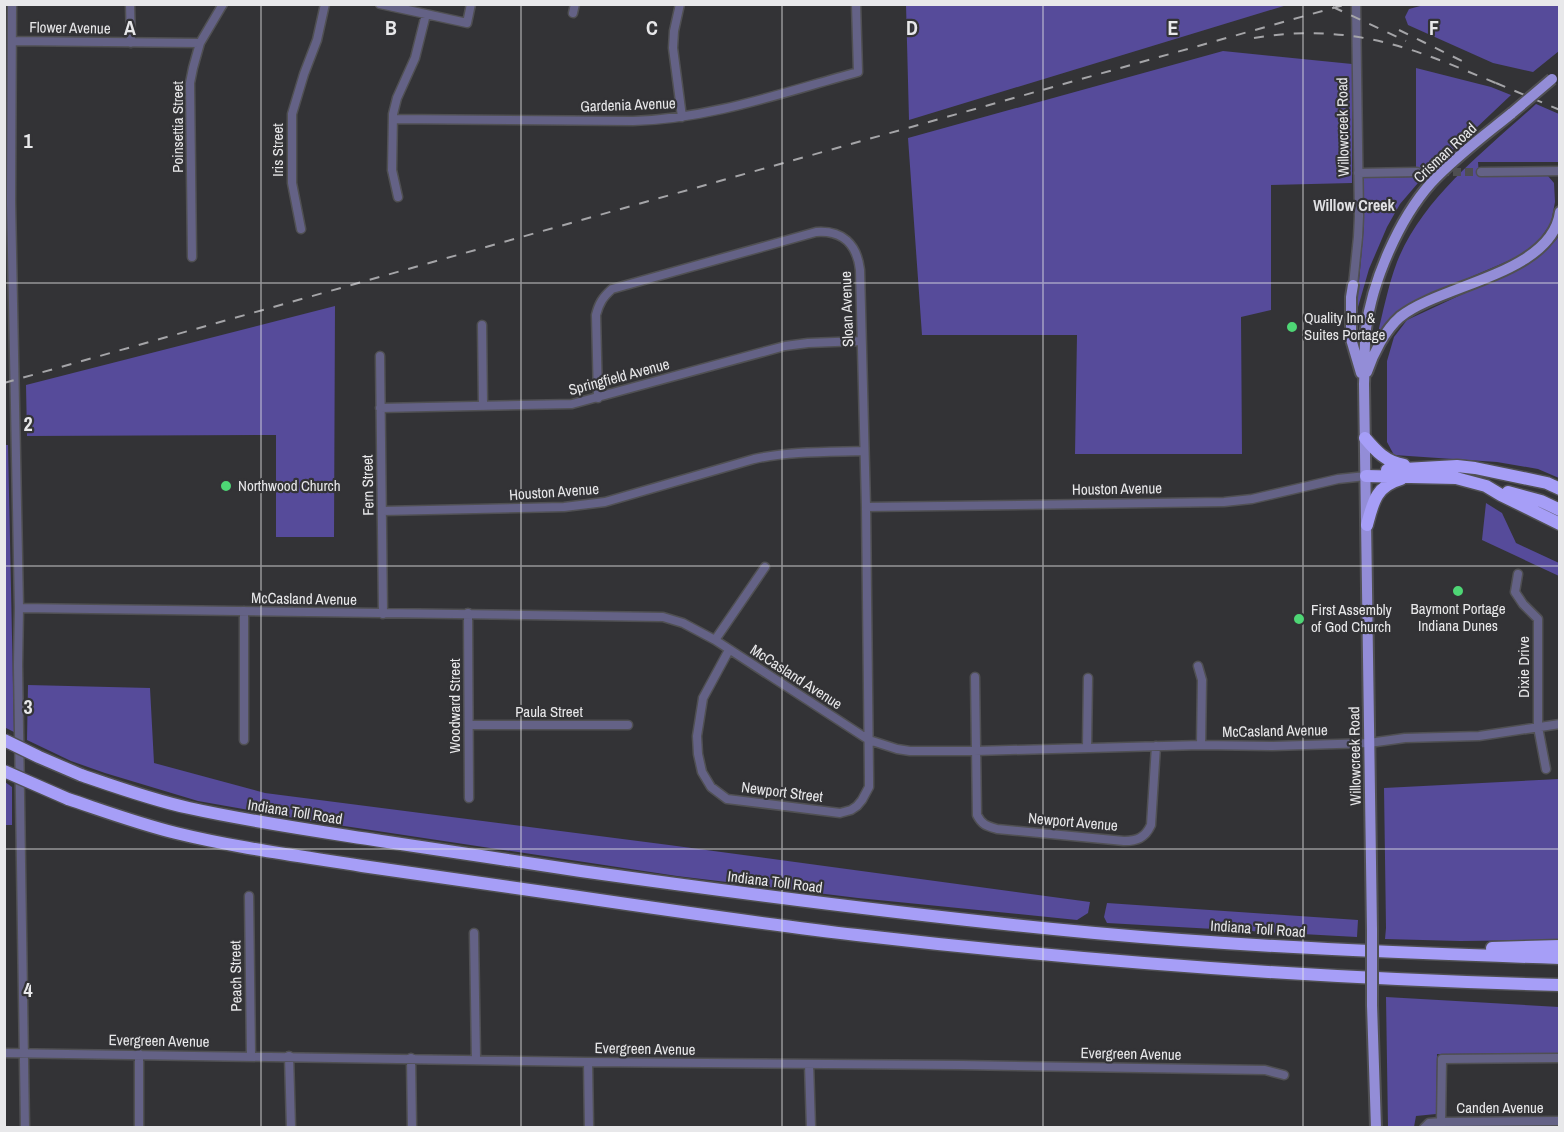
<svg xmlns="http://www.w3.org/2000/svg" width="1564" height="1132" font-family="'Archivo Narrow',sans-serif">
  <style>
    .green { fill: #564b9a }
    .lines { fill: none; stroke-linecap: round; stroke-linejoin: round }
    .minor-tunnel { stroke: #4e4e51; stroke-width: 8; stroke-dasharray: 8 4; stroke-linecap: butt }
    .minor-casing { stroke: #505053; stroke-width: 11 }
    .major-casing { stroke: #505053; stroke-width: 14 }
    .highway-casing { stroke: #505053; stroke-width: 15 }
    .minor { stroke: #646286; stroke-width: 8 }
    .major { stroke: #938dd7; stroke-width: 10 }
    .highway { stroke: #a69ef7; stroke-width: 12 }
    .rail { stroke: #a5a5a8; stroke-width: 2; stroke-dasharray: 10 10; stroke-linecap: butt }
    .major-bridge-casing { stroke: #505053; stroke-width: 14; stroke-linecap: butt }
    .highway-bridge-casing { stroke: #505053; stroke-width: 15; stroke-linecap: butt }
    .major-bridge { stroke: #938dd7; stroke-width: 10 }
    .highway-bridge { stroke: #a69ef7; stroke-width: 12 }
    .grid { fill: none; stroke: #e8e8ea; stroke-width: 1.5; stroke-opacity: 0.55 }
    .poi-dot { fill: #4ed675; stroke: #333336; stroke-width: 2 }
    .labels { text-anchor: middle; stroke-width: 4.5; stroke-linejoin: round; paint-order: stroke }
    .street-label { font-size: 15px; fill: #e8e8ea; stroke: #333336 }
    .poi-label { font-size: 15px; fill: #e8e8ea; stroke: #333336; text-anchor: start }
    .neighbourhood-label { font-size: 16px; font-weight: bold; fill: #e1e1e4; stroke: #333336 }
    .grid-label { font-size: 20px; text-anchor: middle; font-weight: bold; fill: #e8e8ea; stroke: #333336; stroke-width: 4.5; stroke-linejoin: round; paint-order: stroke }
  </style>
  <rect width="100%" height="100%" fill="#333336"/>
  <path class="green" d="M906,4H1287V5L909,120Z
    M1424,5H1559V51L1533,72L1493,63L1408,25L1405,17L1409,9Z
    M1223,51L1352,64V183L1271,185V310L1241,317L1242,454H1075L1077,335H922L908,138Z
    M1416,68L1491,87L1511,95L1418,183L1400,204L1387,227L1369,269L1356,314L1364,226L1363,178L1416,177Z
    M1536,104L1559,114V162H1478L1479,176H1548L1554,183L1555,202L1551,223L1537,243L1515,258L1417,300L1396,314L1377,337C1383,312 1388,286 1397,262C1422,198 1487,149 1536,104Z
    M1559,234V478L1538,469L1497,462L1394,455L1387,442V361L1394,337L1407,320L1529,263L1557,239Z
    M335,306L334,537H276V435L27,436L26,385Z
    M5,445H8L14,732L4,727Z
    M1486,503L1502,513L1516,543L1559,563V576L1482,540Z
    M28,685L150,688L154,763L265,793L669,845L1090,902L1088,913L1077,920L858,898L677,876L311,821L198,801L105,773L71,761L27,740Z
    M1559,779V939L1552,940L1460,941L1385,939L1386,928L1384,788Z
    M5,782L12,787V825H5Z
    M1107,903L1358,920L1357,937L1107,923L1104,917Z
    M1386,997L1559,1007V1053L1437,1054L1436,1114L1416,1116L1414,1127H1388Z"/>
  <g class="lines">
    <path class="minor-tunnel" d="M1417,172H1481"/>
    <defs>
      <path id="minor" d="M12,4L11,202L19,608L18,665L25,1128
        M130,4L131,43
        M380,4L467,23L471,4
        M680,4L674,31L673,48L682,117
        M573,13L575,4
        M12,41L200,43
        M393,119L633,121C710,119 784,92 858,72L856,4
        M1481,172L1560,171
        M1358,173L1417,172
        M398,197L392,170L393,114L397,98L415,58L426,14
        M301,229L292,183V114L304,74L317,40L325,4
        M192,257L190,83L193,68L200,43L223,4
        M1353,285L1358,237L1359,216L1356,4
        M482,325L483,406
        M380,356L383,614
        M598,398L596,315C599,303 603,297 612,289L816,232C842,230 857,244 860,270L866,507L869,777V787L862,800L857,806L851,810L840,813L727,799L711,787L702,772L698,754L697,736L703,698L729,650
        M380,408L572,404L785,346L808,343L861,341
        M866,507L1224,502L1252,499L1338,479L1366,476
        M382,511L564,507L605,502L754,459C790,451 827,452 864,451
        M1518,574L1515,592L1523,604L1538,619V727L1546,769
        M19,608L663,617L683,623L715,640L869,740L897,749L910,751H975L1201,745L1273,746L1369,743L1405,738L1479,736L1560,724
        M244,611V740
        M468,613L469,798
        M715,640L765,567
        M1198,666L1202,680L1201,745
        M975,677L977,815C982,825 987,826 997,829L1124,841C1137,841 1145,838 1151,825L1156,746
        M469,725H628
        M1087,748L1088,678
        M249,896L251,1056
        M474,933L476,1059
        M4,1053L588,1062L960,1065L1265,1070L1284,1075
        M139,1054V1128
        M289,1056L291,1128
        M411,1058L412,1128
        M588,1062L589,1128
        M809,1064L811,1128
        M1441,1122L1442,1059L1560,1058
        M1424,1128L1429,1123L1441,1122L1560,1121"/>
      <path id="major" d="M1353,285L1351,297V339L1361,373
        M1367,372C1373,354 1385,330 1400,317C1441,284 1552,274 1560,212
        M1372,930L1364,384C1365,366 1364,347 1366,329C1372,281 1399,219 1431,183C1455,157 1485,135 1512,113
        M1372,1005L1376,1128"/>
      <path id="highway" d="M1365,438C1376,451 1386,462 1404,465
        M1387,470L1457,466L1475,468L1547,483L1560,489
        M1366,476L1456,478L1486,486L1501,495L1560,524
        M1508,492L1541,501L1560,510
        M1367,525C1373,502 1376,486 1401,479
        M81,775C116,787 152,800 189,808C252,822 317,831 381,841C448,851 514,861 581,871C752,895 923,917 1095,933C1249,947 1405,953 1560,958
        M68,799C104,811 139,824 176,833C237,848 300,856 362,866C432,876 502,886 572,896C667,910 762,924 857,935C1090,962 1325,979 1560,985
        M1492,948L1560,946"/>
    </defs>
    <use href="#minor" class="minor-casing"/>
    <use href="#major" class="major-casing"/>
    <use href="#highway" class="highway-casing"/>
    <use href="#minor" class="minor"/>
    <use href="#major" class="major"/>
    <use href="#highway" class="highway"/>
    <path class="rail" d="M1333,7L1406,41
      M1399,30L1466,63
      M1254,38C1299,30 1347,32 1391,44C1429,54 1466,71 1503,86
      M1496,83L1560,110
      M4,383L1347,4"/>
    <defs>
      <path id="major-bridge" d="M1512,113L1552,79
        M1372,930V1005"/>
      <path id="highway-bridge" d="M4,740L39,757L81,775
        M4,771L68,799"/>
    </defs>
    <use href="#major-bridge" class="major-bridge-casing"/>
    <use href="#highway-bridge" class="highway-bridge-casing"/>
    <use href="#major-bridge" class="major-bridge"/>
    <use href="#highway-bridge" class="highway-bridge"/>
  </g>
  <path class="grid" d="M261,4V1128M521,4V1128M782,4V1128M1043,4V1128M1303,4V1128M4,283H1560M4,566H1560M4,849H1560"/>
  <g class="poi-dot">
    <circle cx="1292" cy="327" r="6"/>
    <circle cx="226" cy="486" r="6"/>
    <circle cx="1458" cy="591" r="6"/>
    <circle cx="1299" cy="619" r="6"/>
  </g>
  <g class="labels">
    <g class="street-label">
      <text transform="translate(70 28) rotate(1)" y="5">Flower Avenue</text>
      <text transform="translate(628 105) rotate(-2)" y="5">Gardenia Avenue</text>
      <text transform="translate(178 127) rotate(-90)" y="5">Poinsettia Street</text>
      <text transform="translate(1343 127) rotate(-91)" y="5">Willowcreek Road</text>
      <text transform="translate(278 150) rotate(-90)" y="5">Iris Street</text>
      <text transform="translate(1445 153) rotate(-43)" y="5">Crisman Road</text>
      <text transform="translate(847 309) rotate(-92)" y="5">Sloan Avenue</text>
      <text transform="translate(619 377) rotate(-15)" y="5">Springfield Avenue</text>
      <text transform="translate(368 485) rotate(-91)" y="5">Fern Street</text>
      <text transform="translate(1117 489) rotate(-1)" y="5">Houston Avenue</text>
      <text transform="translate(554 492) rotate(-4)" y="5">Houston Avenue</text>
      <text transform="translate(304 599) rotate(1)" y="5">McCasland Avenue</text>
      <text transform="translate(1524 667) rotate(-90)" y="5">Dixie Drive</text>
      <text transform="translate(796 677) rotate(33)" y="5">McCasland Avenue</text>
      <text transform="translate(455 706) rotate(-90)" y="5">Woodward Street</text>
      <text x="549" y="717">Paula Street</text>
      <text transform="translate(1275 731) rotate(-1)" y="5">McCasland Avenue</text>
      <text transform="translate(1355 756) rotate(-91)" y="5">Willowcreek Road</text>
      <text transform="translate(782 792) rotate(7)" y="5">Newport Street</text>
      <text transform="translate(295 812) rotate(9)" y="5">Indiana Toll Road</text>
      <text transform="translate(1073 822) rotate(5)" y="5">Newport Avenue</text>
      <text transform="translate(775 882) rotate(7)" y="5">Indiana Toll Road</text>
      <text transform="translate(1258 929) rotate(4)" y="5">Indiana Toll Road</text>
      <text transform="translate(236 976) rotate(-91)" y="5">Peach Street</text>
      <text transform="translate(159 1041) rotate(1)" y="5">Evergreen Avenue</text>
      <text transform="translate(645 1049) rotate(1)" y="5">Evergreen Avenue</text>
      <text transform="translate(1131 1054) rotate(1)" y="5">Evergreen Avenue</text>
      <text x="1500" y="1113">Canden Avenue</text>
    </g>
    <g class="poi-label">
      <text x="1304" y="323">Quality Inn &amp;<tspan x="1304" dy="17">Suites Portage</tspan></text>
      <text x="238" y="491">Northwood Church</text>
      <text x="1458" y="614" text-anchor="middle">Baymont Portage<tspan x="1458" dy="17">Indiana Dunes</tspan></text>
      <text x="1311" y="615">First Assembly<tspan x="1311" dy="17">of God Church</tspan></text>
    </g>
    <g class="neighbourhood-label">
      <text x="1354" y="211">Willow Creek</text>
    </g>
  </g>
  <g class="grid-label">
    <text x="130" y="35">A</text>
    <text x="391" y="35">B</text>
    <text x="652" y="35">C</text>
    <text x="912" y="35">D</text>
    <text x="1173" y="35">E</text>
    <text x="1434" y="35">F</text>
    <text x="28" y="148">1</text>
    <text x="28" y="431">2</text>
    <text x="28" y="714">3</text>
    <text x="28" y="997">4</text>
  </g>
  <rect width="1564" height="1132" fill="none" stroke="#e8e8ea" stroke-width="12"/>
</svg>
